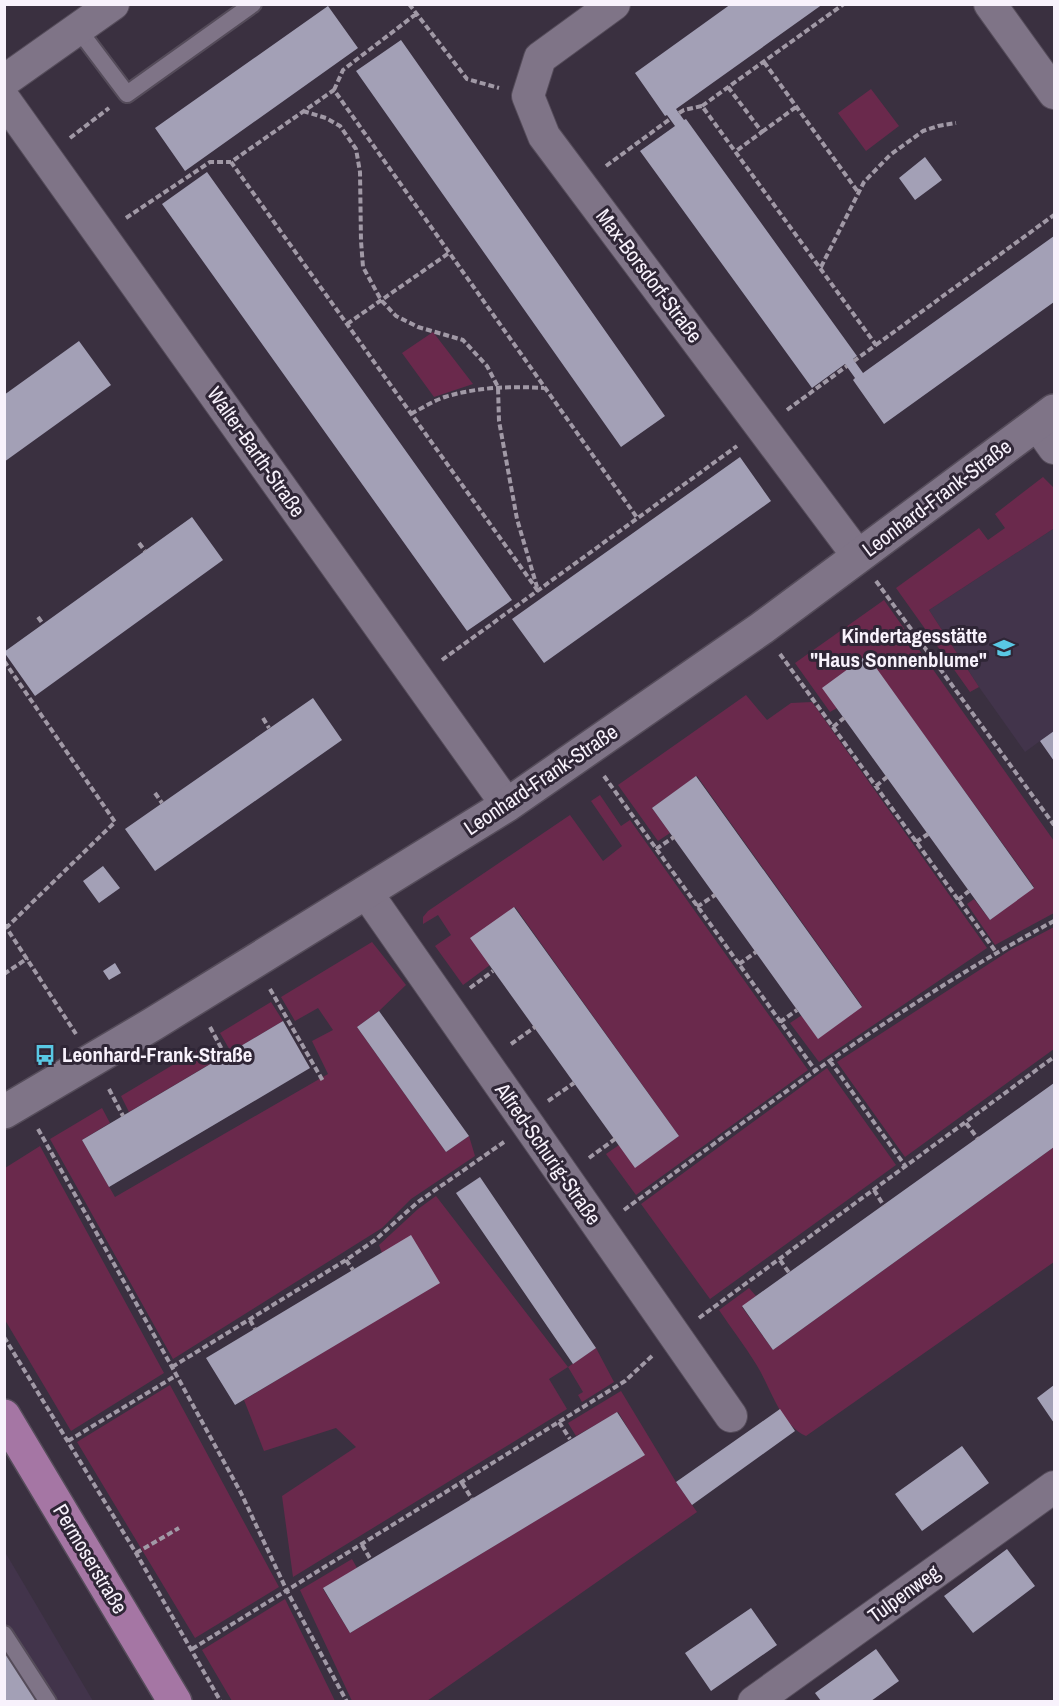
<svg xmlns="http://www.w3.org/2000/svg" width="1059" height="1706" font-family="'Archivo Narrow',sans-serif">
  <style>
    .built { fill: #42344b }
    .green { fill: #6a294c }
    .building { fill: #a3a0b6 }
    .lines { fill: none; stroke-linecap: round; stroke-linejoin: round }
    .lane-casing { stroke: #554c5a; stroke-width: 20 }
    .street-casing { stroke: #554c5a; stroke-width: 34 }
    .secondary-casing { stroke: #554c5a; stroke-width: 36 }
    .primary-casing { stroke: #554c5a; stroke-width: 36 }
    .path { stroke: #a199a6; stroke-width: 4; stroke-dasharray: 6 3; stroke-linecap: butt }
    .lane { stroke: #7f7487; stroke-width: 16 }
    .street { stroke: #7f7487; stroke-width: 32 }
    .secondary { stroke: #7f7487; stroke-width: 33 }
    .primary { stroke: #a576a4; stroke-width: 33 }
    .labels { text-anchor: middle; stroke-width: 6; stroke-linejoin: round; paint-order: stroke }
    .street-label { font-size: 21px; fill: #f8f2fc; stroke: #2f2636 }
    .poi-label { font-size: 21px; font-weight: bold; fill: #f8f2fc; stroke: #2f2636; text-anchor: end }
  </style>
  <rect width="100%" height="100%" fill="#3a3040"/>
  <path class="built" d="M1053,529L1054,531V761L1040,741L1025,752L979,687L929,610Z
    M5,1552L93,1701H5Z"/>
  <path class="green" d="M871,89L899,126L866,151L838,113Z
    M433,332L473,384L434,397L402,353Z
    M1043,477L1054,488V531L1053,529L929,610L979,687L970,692L896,588L979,528L988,540L1005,528L995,514Z
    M884,600L1054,841V913L995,945L967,904L974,899L990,920L1034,887L867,656L837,708L830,712L795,663Z
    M746,695L767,720L791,703L812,702L987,948L819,1062L790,1023L802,1015L818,1038L862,1006L697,776L652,808L670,833L658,841L618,785Z
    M600,795L621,826L630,820L808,1070L636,1195L606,1154L619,1145L635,1167L679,1136L515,907L490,965L463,985L435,946L451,935L438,915L423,924V917L428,911L570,815L603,861L622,846L591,801Z
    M1054,927V1049L905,1157L837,1062L1012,949Z
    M372,942L406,985L379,1011L357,1027L446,1152L469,1136L475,1156L411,1199L382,1228L173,1359L50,1139L102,1108L110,1123L82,1140L115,1197L328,1074L312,1041L333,1030L318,1008L295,1021L281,997Z
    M271,1002L283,1021L231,1052L220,1033Z
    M201,1048L210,1064L129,1112L121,1096Z
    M827,1068L896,1165L710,1299L641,1204Z
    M40,1146L164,1373L71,1431L5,1320V1168Z
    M1054,1147V1262L806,1436C780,1424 771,1388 756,1364C745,1346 731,1328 719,1310L749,1288L756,1296L742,1307L773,1350Z
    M436,1196L568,1367L596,1348L614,1382L582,1402L578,1395L583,1392L568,1367L549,1379L567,1409L293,1577L282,1496L356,1447L336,1428L264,1451L244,1400L439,1282L382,1253L379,1245L418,1209Z
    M170,1385L279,1587L195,1638L77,1442Z
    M621,1391L676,1482L697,1512L427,1701H352L300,1590L352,1559L357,1568L323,1589L350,1633L644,1455L618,1412L576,1436L568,1423Z
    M285,1599L335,1701H232L202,1650Z"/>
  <path class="building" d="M731,4H823L676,109L684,120L686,119L857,356L853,359L863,373L1054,236V302L884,424L853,380L855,378L845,364L812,388L640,151L675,126L667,115L665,116L635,73Z
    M328,6L358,48L185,171L155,128Z
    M401,40L665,416L621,447L356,71Z
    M925,157L942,180L915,200L899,178Z
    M207,172L512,600L467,631L162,204Z
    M79,341L111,385L4,462V395Z
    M740,457L771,501L544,663L512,619Z
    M192,517L223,560L35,696L4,652Z
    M867,655L1034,888L990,920L822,688Z
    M313,698L342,740L155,871L125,829Z
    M1054,731V761L1040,741Z
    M696,776L862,1007L818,1039L652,808Z
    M103,866L120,888L99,903L83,881Z
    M514,907L679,1136L635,1168L470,938Z
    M115,963L121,973L109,980L103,971Z
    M379,1011L469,1136L446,1152L357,1027Z
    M283,1021L310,1068L109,1187L82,1140Z
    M1054,1083V1147L773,1350L742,1306Z
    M480,1177L596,1348L573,1364L456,1193Z
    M411,1235L440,1283L235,1405L206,1358Z
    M1054,1385V1423L1037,1398Z
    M780,1409L795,1431L692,1505L676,1482Z
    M617,1412L645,1455L350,1633L323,1588Z
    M962,1446L989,1483L922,1531L895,1494Z
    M1007,1549L1035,1586L973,1633L944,1596Z
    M751,1608L777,1645L711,1691L685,1653Z
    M4,1640L41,1701H4Z
    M876,1649L899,1681L871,1701H821L815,1693Z"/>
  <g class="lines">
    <defs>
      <path id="lane" d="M78,29L127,94L253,4
        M4,1634L48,1702"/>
      <path id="street" d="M614,4L540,58L528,96L544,136L858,556
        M990,4L1054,93
        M4,81L113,4
        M4,99L507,805
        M1037,424L1054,448
        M366,892L731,1416
        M754,1702L1054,1487"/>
      <path id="secondary" d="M4,1112L153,1024L507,805L762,628L1054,411"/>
      <path id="primary" d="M4,1416L175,1702"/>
    </defs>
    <use href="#lane" class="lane-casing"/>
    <use href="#street" class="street-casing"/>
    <use href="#secondary" class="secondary-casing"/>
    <use href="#primary" class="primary-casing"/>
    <path class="path" d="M409,4L467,79L499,88
      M764,62L858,192
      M728,87L762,132L736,151
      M334,90L343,70L416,14
      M702,106L844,4
      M303,111L326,118L340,126L356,149L360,172L361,241L363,267L381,300L396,316L418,327L463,340L487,366L498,387L499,421L517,519L537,587
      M679,113L684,110L702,106L876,345L854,361
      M762,132L796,107
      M70,138L109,108
      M606,166L670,119
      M126,218L210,162H231
      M821,267L864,182L890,155L923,131L938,126L956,123
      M347,324L449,253
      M876,345L1054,215
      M787,410L847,366
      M411,414C422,408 433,401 445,397C477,387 511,386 544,388
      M139,543L145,551
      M876,581L1054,825
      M538,591L231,162L334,90L638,519
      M38,617L43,624
      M780,654L996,952
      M442,660L737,446
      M4,661L115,822L7,927
      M263,718L269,728
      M833,727L844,718
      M604,776L815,1070
      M876,786L887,777
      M155,793L162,803
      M916,842L928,834
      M656,849L674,837
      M958,900L969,891
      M697,907L715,895
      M4,924L76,1034
      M739,964L756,952
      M4,974L28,958
      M470,988L493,971
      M270,989L323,1081
      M780,1022L797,1010
      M210,1027L225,1055
      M511,1044L535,1027
      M830,1061L906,1167
      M109,1089L123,1116
      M548,1101L574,1083
      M966,1123L978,1139
      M38,1129L172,1367L241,1493L287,1591L347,1702
      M589,1158L615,1139
      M874,1190L884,1206
      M624,1210C763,1108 902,1002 1054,921
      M346,1260L353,1270
      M780,1260L790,1274
      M699,1318L1054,1057
      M250,1320L255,1329
      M4,1337L136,1553L221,1702
      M172,1367L346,1260L375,1240L418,1202L504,1142
      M559,1422L570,1439
      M68,1441L177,1375
      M462,1483L472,1499
      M362,1545L371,1560
      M136,1553L179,1528
      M192,1649L625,1381L652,1356"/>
    <use href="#lane" class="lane"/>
    <use href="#street" class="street"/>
    <use href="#secondary" class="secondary"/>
    <use href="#primary" class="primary"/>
  </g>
  <defs>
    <symbol id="school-bare" viewBox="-9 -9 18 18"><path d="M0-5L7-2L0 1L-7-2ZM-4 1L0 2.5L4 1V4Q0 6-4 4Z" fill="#59c8e4" stroke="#2f2636" stroke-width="2.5" paint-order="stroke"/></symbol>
    <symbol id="bus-bare" viewBox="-9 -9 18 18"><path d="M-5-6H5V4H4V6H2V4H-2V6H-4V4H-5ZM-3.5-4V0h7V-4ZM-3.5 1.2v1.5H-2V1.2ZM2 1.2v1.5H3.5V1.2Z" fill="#59c8e4" stroke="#2f2636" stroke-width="2.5" paint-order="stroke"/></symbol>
  </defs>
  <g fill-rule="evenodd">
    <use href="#school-bare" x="989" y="633" width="30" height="30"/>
    <use href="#bus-bare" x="30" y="1040" width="30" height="30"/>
  </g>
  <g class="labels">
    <g class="street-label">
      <text transform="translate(649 276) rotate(53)" y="7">Max-Borsdorf-Straße</text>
      <text transform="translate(256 452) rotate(55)" y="7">Walter-Barth-Straße</text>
      <text transform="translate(937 498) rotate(-37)" y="7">Leonhard-Frank-Straße</text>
      <text transform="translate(541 780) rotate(-34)" y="7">Leonhard-Frank-Straße</text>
      <text transform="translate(548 1154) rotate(55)" y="7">Alfred-Schurig-Straße</text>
      <text transform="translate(90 1559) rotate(59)" y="7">Permoserstraße</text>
      <text transform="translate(904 1594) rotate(-36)" y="7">Tulpenweg</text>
    </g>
    <g class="poi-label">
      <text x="987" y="643">Kindertagesstätte<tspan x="987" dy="24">"Haus Sonnenblume"</tspan></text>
      <text x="62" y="1062" text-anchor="start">Leonhard-Frank-Straße</text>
    </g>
  </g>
  <rect width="1059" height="1706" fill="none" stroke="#f8f2fc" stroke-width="12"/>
</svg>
